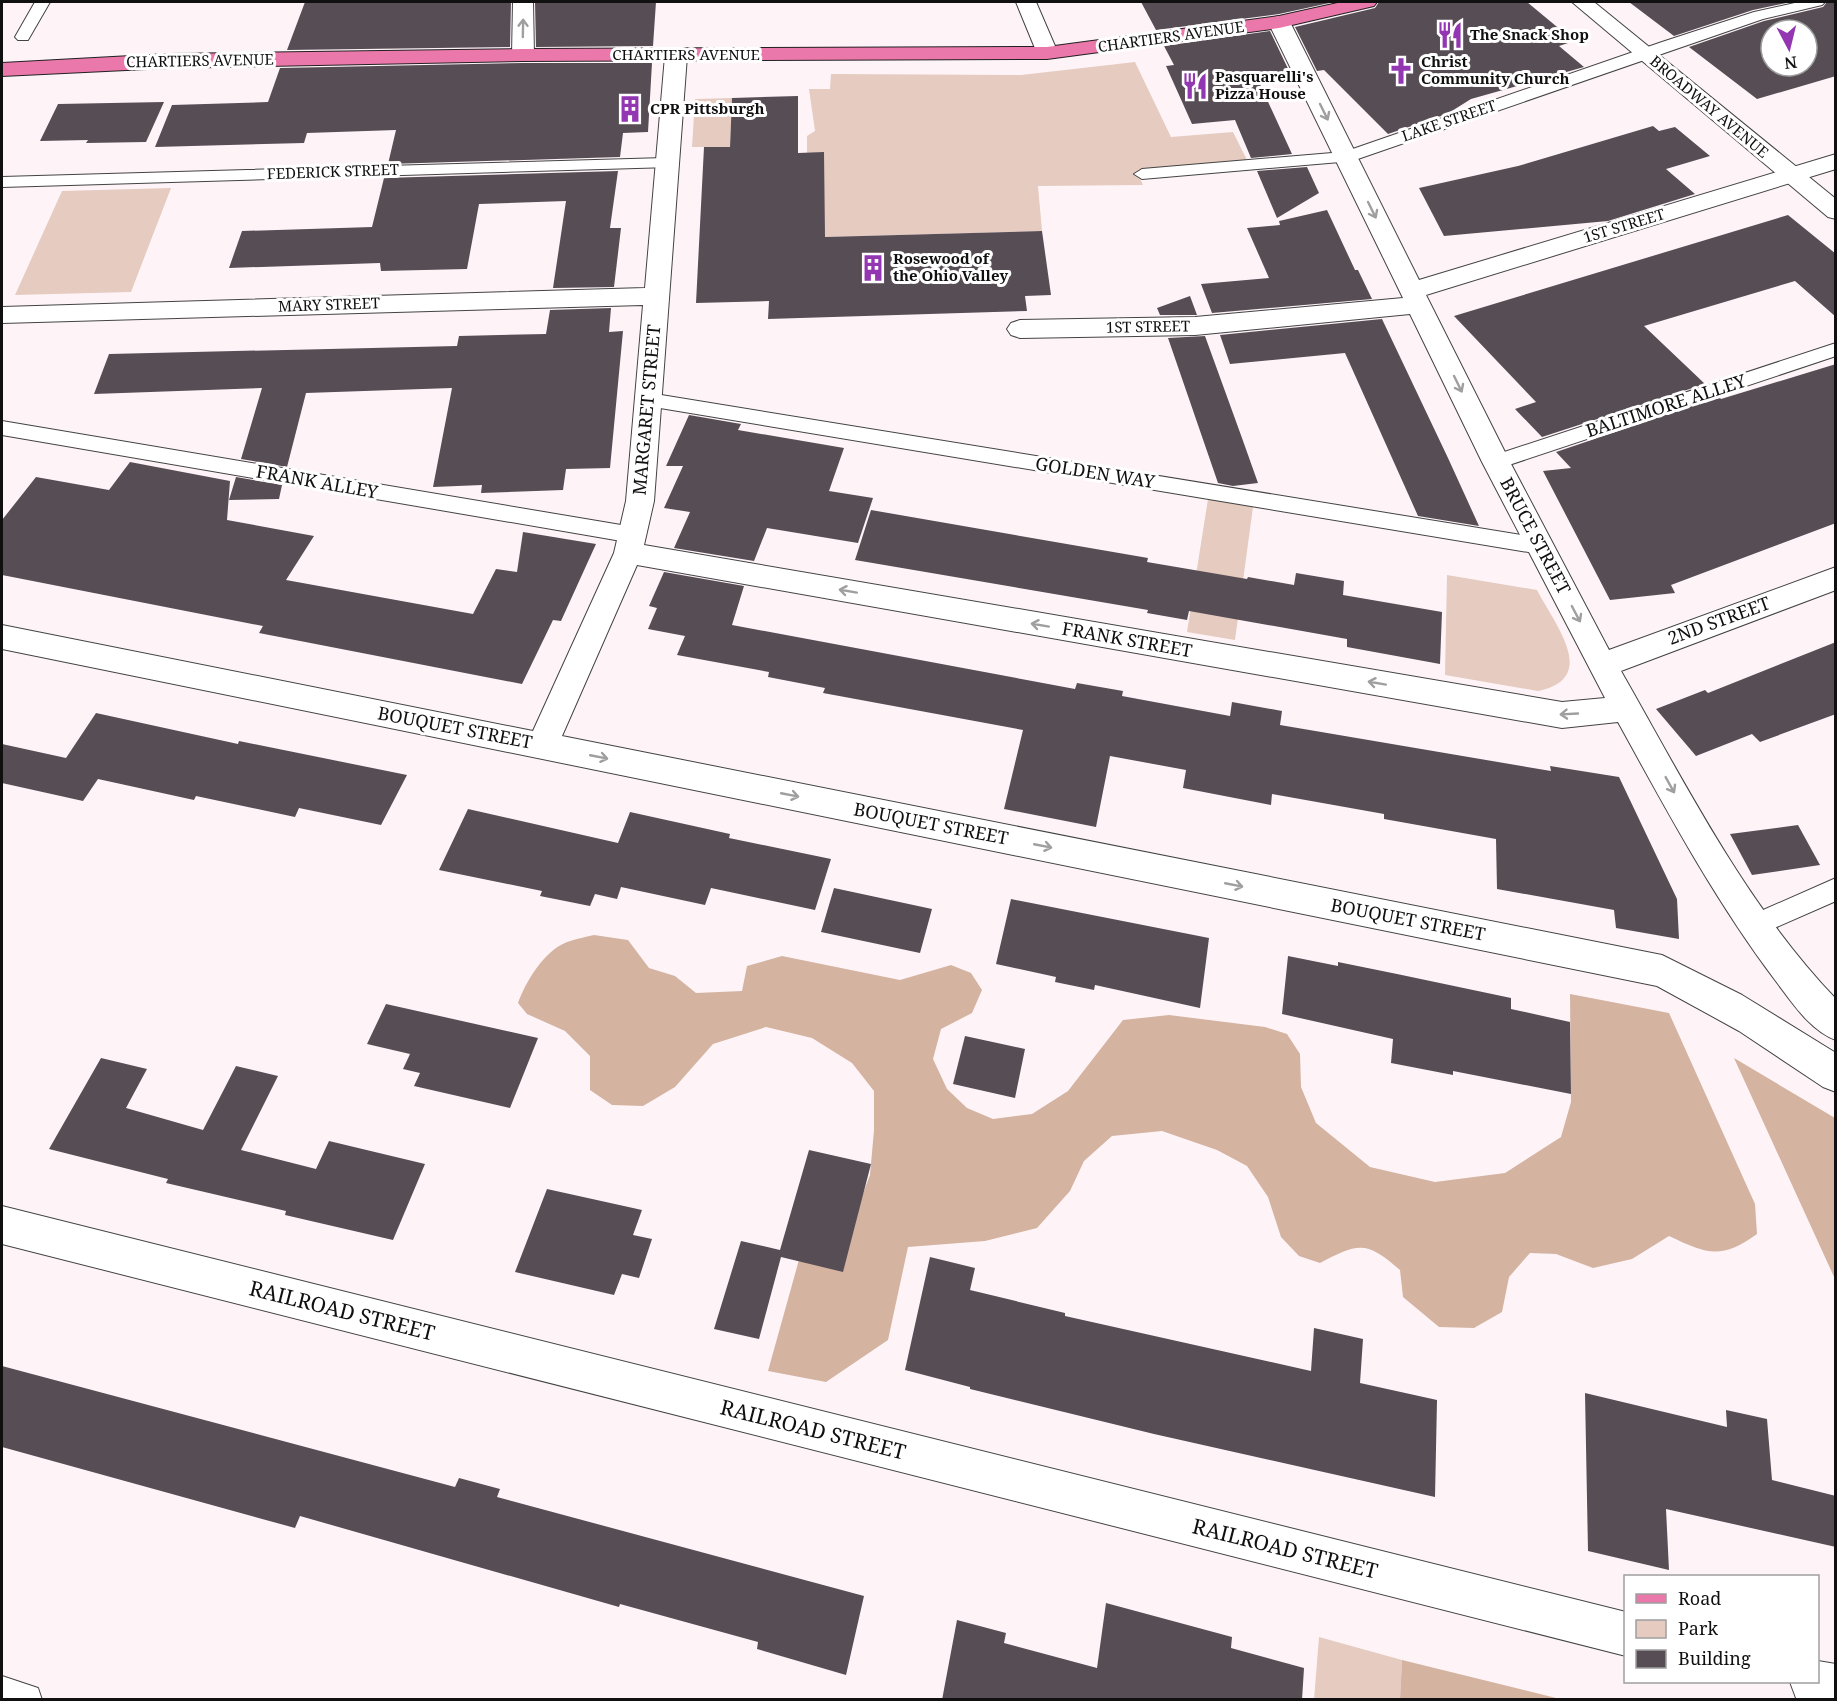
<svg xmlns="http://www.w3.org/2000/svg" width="1837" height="1701" font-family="'Noto Serif',serif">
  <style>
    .green { fill: #e5cbc0 }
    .forest { fill: #d4b3a1 }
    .building { fill: #574d55; fill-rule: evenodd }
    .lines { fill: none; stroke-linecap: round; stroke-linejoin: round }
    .service-casing { stroke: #434343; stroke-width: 2 }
    .minor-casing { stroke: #434343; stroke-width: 2 }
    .tertiary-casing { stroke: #434343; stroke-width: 2 }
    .primary-casing { stroke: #212121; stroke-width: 2 }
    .service { fill: #fff; fill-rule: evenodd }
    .minor { fill: #fff; fill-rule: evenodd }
    .tertiary { fill: #fff; fill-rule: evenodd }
    .primary { fill: #ea78aa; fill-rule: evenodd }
    .oneway { stroke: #9f9f9f }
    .labels { text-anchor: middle; stroke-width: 6; stroke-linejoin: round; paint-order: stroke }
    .far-poi-label { font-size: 15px; font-weight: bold; fill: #101010; stroke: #fff; text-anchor: start }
    .far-street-label { font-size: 15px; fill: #101010; stroke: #fff }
    .street-label { font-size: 18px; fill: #101010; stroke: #fff }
    .near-street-label { font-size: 21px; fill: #101010; stroke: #fff }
  </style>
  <rect width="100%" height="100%" fill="#fef4f8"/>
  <path class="green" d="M1135,62L1171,137L1233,132L1249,164L1138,174L1143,185L1038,186L1042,231L825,237L807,153V136L815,131L809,89H830L831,74L1021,75Z
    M732,98L730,147H692L695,99Z
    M171,188L131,292L15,295L62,191Z
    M1208,499L1253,507L1235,640L1187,632Z
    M1447,575L1537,590C1555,625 1600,678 1538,691L1445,675Z
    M1319,1637L1402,1660L1400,1699L1314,1700Z"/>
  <path class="forest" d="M594,935L628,940L649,968L675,976L696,993L742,991L747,966L782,956L900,980L951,965L971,973L982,990L972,1013L941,1029L933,1059L947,1089L967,1108L993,1119L1032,1114L1068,1091L1123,1020L1169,1015L1265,1027L1287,1034L1300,1054L1301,1087L1316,1123L1370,1167L1435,1182L1505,1173L1561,1137L1571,1102L1570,994L1669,1013L1755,1204L1757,1234C1721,1260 1707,1254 1669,1236L1632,1259L1593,1268L1556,1254L1530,1253L1509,1277L1502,1312L1474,1328L1439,1327L1403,1297L1400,1270C1367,1241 1359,1242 1320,1263L1299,1256L1281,1237L1268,1197L1247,1166L1217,1150L1162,1131L1112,1136L1084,1161L1070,1191L1037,1228L985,1241L908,1247L888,1340L826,1382L768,1371L802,1249L856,1212L870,1175L874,1130V1091L852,1063L812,1038L766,1027L713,1044L675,1087L643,1106L612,1105L590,1090V1056L565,1031L527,1014L518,1003C526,981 544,951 567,942C575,939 585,937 594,935Z
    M1734,1058L1835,1118V1279Z
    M1402,1660L1560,1699H1400Z"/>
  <path class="building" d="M305,2H511L510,47L287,50Z
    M535,2H656L653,46L536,47Z
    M1141,2H1334L1279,14L1156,30Z
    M1379,2H1527L1574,41L1559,46L1584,67L1471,99L1447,114L1388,134L1324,70L1317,71L1295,27L1375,8Z
    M1629,2H1791L1753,10L1674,36Z
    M1827,2H1836V76L1757,99L1689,47L1764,21L1823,7ZM1771,30H1807V66H1771Z
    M1270,31L1291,75L1258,80L1292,154L1251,158L1235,120L1192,124L1166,66L1174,65L1164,46Z
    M523,63H652L648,132L623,133L620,157L388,164L396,130L307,133L304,143L155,147L172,105L268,102L280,68Z
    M798,96V153L824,152L825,237L1042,231L1051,295L1025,296L1027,311L768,319L769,301L696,303L704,147H730L732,98Z
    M164,102L146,142L86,143L88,140L40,141L58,104Z
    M1653,126L1659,131L1675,127L1710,156L1666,169L1695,194L1608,221L1444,236L1419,188L1518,166Z
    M1307,167L1319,193L1277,218L1257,171Z
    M618,171L610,228H621L614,287L553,288L566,201L479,204L467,269L381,271L380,263L229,268L242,231L372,227L384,178Z
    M1327,210L1355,270H1358L1372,299L1212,313L1201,284L1269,278L1247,228L1280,225L1279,221Z
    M1788,215L1836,254V317L1795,281L1644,326L1705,384L1542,437L1515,409L1536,402L1454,316Z
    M1190,296L1197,315H1160L1157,308Z
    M611,308L609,332L623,331L610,468L566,469L563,490L481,493L482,485L433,487L452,388L306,393L287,467L241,459L262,388L94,394L109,354L457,346L459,336L546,334L550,310Z
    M1382,319L1448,458L1479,526L1418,516L1345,353L1230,364L1220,335Z
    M1205,336L1242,438L1258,483L1233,486L1218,483L1168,338Z
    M1836,364V523L1671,585L1675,593L1610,600L1543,471L1571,468L1556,452L1719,397L1721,399Z
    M689,415L741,424L738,430L844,448L829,491L873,498L858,543L767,528L754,561L674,548L690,512L664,508L683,466H666Z
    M130,462L230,481L227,520L314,536L286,580L473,614L496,569L517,572L523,532L596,544L561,621L553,620L522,684L259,633L263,626L2,575V520L36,477L109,490Z
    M236,477L282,485L279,499L229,500Z
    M871,510L1148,558L1147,562L1247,579L1248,577L1294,585L1296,573L1344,581L1343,595L1442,612L1440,664L1347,647V639L1189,611L1187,620L1147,613L1148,610L855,560Z
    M664,572L744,586L732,625L1075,689L1077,683L1123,691L1122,696L1230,716L1232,702L1282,711L1280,725L1551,771L1550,766L1619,777L1677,899L1679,939L1616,928L1614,910L1497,889L1496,839L1384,819V814L1272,794L1271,805L1183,788L1186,770L1110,756L1096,827L1004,809L1023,730L823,693L825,688L768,677L769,672L677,655L685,636L648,629L657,608L649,606Z
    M1836,642V714L1760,742L1752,734L1696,756L1656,709L1705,690L1708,693Z
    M96,713L238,744L239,741L407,775L381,825L299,808L295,817L196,796L194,800L98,779L83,801L2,783V744L66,758Z
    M468,809L618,843L630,812L730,834L729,838L831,859L815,910L711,888L705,905L621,887L617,899L595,894L590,906L540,896L542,891L439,870Z
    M1798,825L1820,865L1752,875L1730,834Z
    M834,888L932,909L920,953L821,932Z
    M1011,899L1209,938L1200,1008L1095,985L1094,990L1055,982L1056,977L996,964Z
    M1288,956L1338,966V962L1397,974L1511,998V1009L1570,1022L1571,1094L1453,1071V1075L1391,1063L1393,1039L1282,1014Z
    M386,1004L538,1038L510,1108L414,1086L420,1073L403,1069L410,1054L367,1044Z
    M965,1036L1025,1049L1015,1098L953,1084Z
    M101,1058L147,1069L126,1108L203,1130L236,1066L278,1076L241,1150L316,1169L329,1141L425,1164L393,1240L285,1215L286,1211L166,1183L168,1179L49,1149Z
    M809,1150L871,1164L843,1272L781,1257L759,1339L714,1329L741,1241L780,1250Z
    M547,1189L642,1210L633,1235L652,1239L639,1278L622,1274L614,1295L515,1272Z
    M930,1257L975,1268L970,1290L1065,1313V1316L1311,1371L1314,1328L1363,1339L1360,1383L1437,1400L1435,1497L1154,1434L970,1389V1387L905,1370Z
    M2,1366L455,1487L459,1478L500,1489L497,1497L864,1596L846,1675L757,1649L758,1642L620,1604L619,1607L300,1516L295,1528L2,1447Z
    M1585,1393L1727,1427L1726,1410L1767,1419L1772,1480L1836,1496V1547L1666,1509L1669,1570L1588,1551Z
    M1106,1603L1232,1637L1231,1648L1304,1668L1302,1700H942L957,1620L1006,1633L1004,1643L1097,1668Z"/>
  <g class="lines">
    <defs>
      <path id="service" d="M35,2H50L28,40H18L15,37Z
        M1799,2H1825L1822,5L1763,19L1352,161L1142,179L1134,174L1142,169L1344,152L1662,42L1754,12Z
        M665,158L673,163L671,167L2,187V177Z
        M1836,343V356L1503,467L1496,469L1489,467L1486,462L1489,457Z
        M649,393L1540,538L1547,540L1550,546L1547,552L1540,554L642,405L639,400L642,395Z
        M2,421L633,527L640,530L643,535L640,540L633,543L2,435Z
        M1836,878V901L1754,937L1745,934L1742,926L1745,918Z
        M2,1676L38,1688L42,1700H2Z"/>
      <path id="minor" d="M513,2H533L534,55L531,60H515L512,55Z
        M1016,2H1036L1058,53L1055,58H1039Z
        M1279,16L1286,18L1290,22L1419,280L1836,154V169L1426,295L1510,462L1609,650L1836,567V590L1621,671C1685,783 1745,904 1836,999V1040C1810,1031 1791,1001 1775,980C1714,899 1667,811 1618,722L1562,728L637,565L562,736L1662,955L1742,995L1836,1053V1092L1823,1087L1739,1031L1657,986L2,649V625L533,731L614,553L626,501L643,305L2,323V307L645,288L665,56L668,51H684L687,56L654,501L644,545L1562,702L1605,698L1482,462L1410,314L1195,335L1020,338L1011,335L1007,329L1011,323L1020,320L1195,317L1403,298L1268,22L1272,18Z
        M2,1206L1626,1612V1656L2,1244Z
        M1818,1661L1836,1664V1700L1796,1698L1790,1682H1818Z"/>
      <path id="tertiary" d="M1572,2H1594L1836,199V219L1828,217Z"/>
      <path id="primary" d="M1342,2H1377L1374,6L1279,28L1047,59L523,61L168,68L2,76V63L168,54L523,49L1047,47L1279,16Z"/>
    </defs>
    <use href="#service" class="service-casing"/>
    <use href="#minor" class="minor-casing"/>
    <use href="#tertiary" class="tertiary-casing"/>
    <use href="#primary" class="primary-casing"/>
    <use href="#service" class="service"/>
    <use href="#minor" class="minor"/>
    <use href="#tertiary" class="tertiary"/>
    <use href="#primary" class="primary"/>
  </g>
  <defs><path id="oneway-shaft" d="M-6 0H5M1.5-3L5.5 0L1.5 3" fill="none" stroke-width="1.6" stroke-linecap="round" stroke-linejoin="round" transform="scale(1.5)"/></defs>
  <g class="oneway">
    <use href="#oneway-shaft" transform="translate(523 28) rotate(-89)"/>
    <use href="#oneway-shaft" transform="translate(1324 112) rotate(64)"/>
    <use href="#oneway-shaft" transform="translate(1372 210) rotate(64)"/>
    <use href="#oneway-shaft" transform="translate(1458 384) rotate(64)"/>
    <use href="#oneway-shaft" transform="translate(848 591) rotate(-170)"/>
    <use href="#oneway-shaft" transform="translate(1576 614) rotate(62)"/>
    <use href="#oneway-shaft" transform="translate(1040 625) rotate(-170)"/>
    <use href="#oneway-shaft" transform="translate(1377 683) rotate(-170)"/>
    <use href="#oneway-shaft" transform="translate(1569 714) rotate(177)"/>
    <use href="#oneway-shaft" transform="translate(599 757) rotate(11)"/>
    <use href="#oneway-shaft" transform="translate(1670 785) rotate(61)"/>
    <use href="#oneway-shaft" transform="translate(790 795) rotate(11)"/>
    <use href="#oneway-shaft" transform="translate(1043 846) rotate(11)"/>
    <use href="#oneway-shaft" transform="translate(1234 885) rotate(11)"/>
  </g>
  <defs>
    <symbol id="restaurant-bare" viewBox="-9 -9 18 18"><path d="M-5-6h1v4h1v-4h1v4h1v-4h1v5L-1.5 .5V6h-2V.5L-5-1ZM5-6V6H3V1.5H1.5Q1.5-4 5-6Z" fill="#9336b1" stroke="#fff" stroke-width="2.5" paint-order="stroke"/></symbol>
    <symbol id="church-bare" viewBox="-9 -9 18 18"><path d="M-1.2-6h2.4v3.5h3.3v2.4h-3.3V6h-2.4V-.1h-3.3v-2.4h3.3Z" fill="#9336b1" stroke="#fff" stroke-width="2.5" paint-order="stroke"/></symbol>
    <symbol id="building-bare" viewBox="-9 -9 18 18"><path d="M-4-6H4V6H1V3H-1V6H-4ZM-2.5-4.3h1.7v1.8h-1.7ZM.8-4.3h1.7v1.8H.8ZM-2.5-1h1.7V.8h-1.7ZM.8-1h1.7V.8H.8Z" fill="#9336b1" stroke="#fff" stroke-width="2.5" paint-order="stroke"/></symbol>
  </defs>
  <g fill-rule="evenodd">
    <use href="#restaurant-bare" x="1431" y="16" width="38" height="38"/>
    <use href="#church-bare" x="1382" y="52" width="38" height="38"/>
    <use href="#restaurant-bare" x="1176" y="67" width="38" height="38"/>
    <use href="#building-bare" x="611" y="90" width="38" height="38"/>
    <use href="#building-bare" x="854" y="249" width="38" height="38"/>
  </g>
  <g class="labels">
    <g class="far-poi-label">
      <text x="1470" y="40">The Snack Shop</text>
      <text x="1421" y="67">Christ<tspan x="1421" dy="17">Community Church</tspan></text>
      <text x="1215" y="82">Pasquarelli's<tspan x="1215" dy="17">Pizza House</tspan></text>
      <text x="650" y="114">CPR Pittsburgh</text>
      <text x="893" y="264">Rosewood of<tspan x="893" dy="17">the Ohio Valley</tspan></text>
    </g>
    <g class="far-street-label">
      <text transform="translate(1171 37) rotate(-8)" y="5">CHARTIERS AVENUE</text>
      <text x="686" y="60">CHARTIERS AVENUE</text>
      <text transform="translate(200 61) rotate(-1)" y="5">CHARTIERS AVENUE</text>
      <text transform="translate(1709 107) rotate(40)" y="5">BROADWAY AVENUE</text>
      <text transform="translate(1449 121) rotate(-19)" y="5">LAKE STREET</text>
      <text transform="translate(333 172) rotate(-2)" y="5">FEDERICK STREET</text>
      <text transform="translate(1624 226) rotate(-17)" y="5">1ST STREET</text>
      <text transform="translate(329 305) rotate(-2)" y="5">MARY STREET</text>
      <text transform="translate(1148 327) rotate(-1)" y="5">1ST STREET</text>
    </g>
    <g class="street-label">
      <text transform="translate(1666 406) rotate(-18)" y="6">BALTIMORE ALLEY</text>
      <text transform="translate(647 410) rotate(-85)" y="6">MARGARET STREET</text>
      <text transform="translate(1095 473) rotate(9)" y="6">GOLDEN WAY</text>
      <text transform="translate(317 482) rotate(10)" y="6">FRANK ALLEY</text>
      <text transform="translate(1535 536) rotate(62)" y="6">BRUCE STREET</text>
      <text transform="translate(1719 621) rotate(-20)" y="6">2ND STREET</text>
      <text transform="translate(1127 640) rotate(10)" y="6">FRANK STREET</text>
      <text transform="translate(455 728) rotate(11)" y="6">BOUQUET STREET</text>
      <text transform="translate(931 824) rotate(11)" y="6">BOUQUET STREET</text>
      <text transform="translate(1408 920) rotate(11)" y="6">BOUQUET STREET</text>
    </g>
    <g class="near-street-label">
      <text transform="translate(342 1311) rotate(14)" y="7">RAILROAD STREET</text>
      <text transform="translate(813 1430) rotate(14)" y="7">RAILROAD STREET</text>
      <text transform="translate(1285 1549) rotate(14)" y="7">RAILROAD STREET</text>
    </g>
  </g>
  <rect width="1837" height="1701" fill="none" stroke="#101010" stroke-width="6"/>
  <rect x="1624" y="1575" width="195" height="108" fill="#ffffff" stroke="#9f9f9f" stroke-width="1.5"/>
  <rect x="1636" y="1594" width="30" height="9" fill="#ea78aa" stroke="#9f9f9f" stroke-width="1.5"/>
  <text x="1678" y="1605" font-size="18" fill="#101010">Road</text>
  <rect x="1636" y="1620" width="30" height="18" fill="#e5cbc0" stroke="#9f9f9f" stroke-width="1.5"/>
  <text x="1678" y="1635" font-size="18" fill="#101010">Park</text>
  <rect x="1636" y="1650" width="30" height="18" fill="#574d55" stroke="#9f9f9f" stroke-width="1.5"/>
  <text x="1678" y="1665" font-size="18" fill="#101010">Building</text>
  <g transform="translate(1789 48) rotate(173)"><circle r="28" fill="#ffffff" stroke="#9f9f9f" stroke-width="1.5"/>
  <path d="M0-4.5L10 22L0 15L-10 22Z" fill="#9336b1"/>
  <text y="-9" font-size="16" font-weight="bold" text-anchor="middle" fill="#101010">N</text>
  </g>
</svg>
